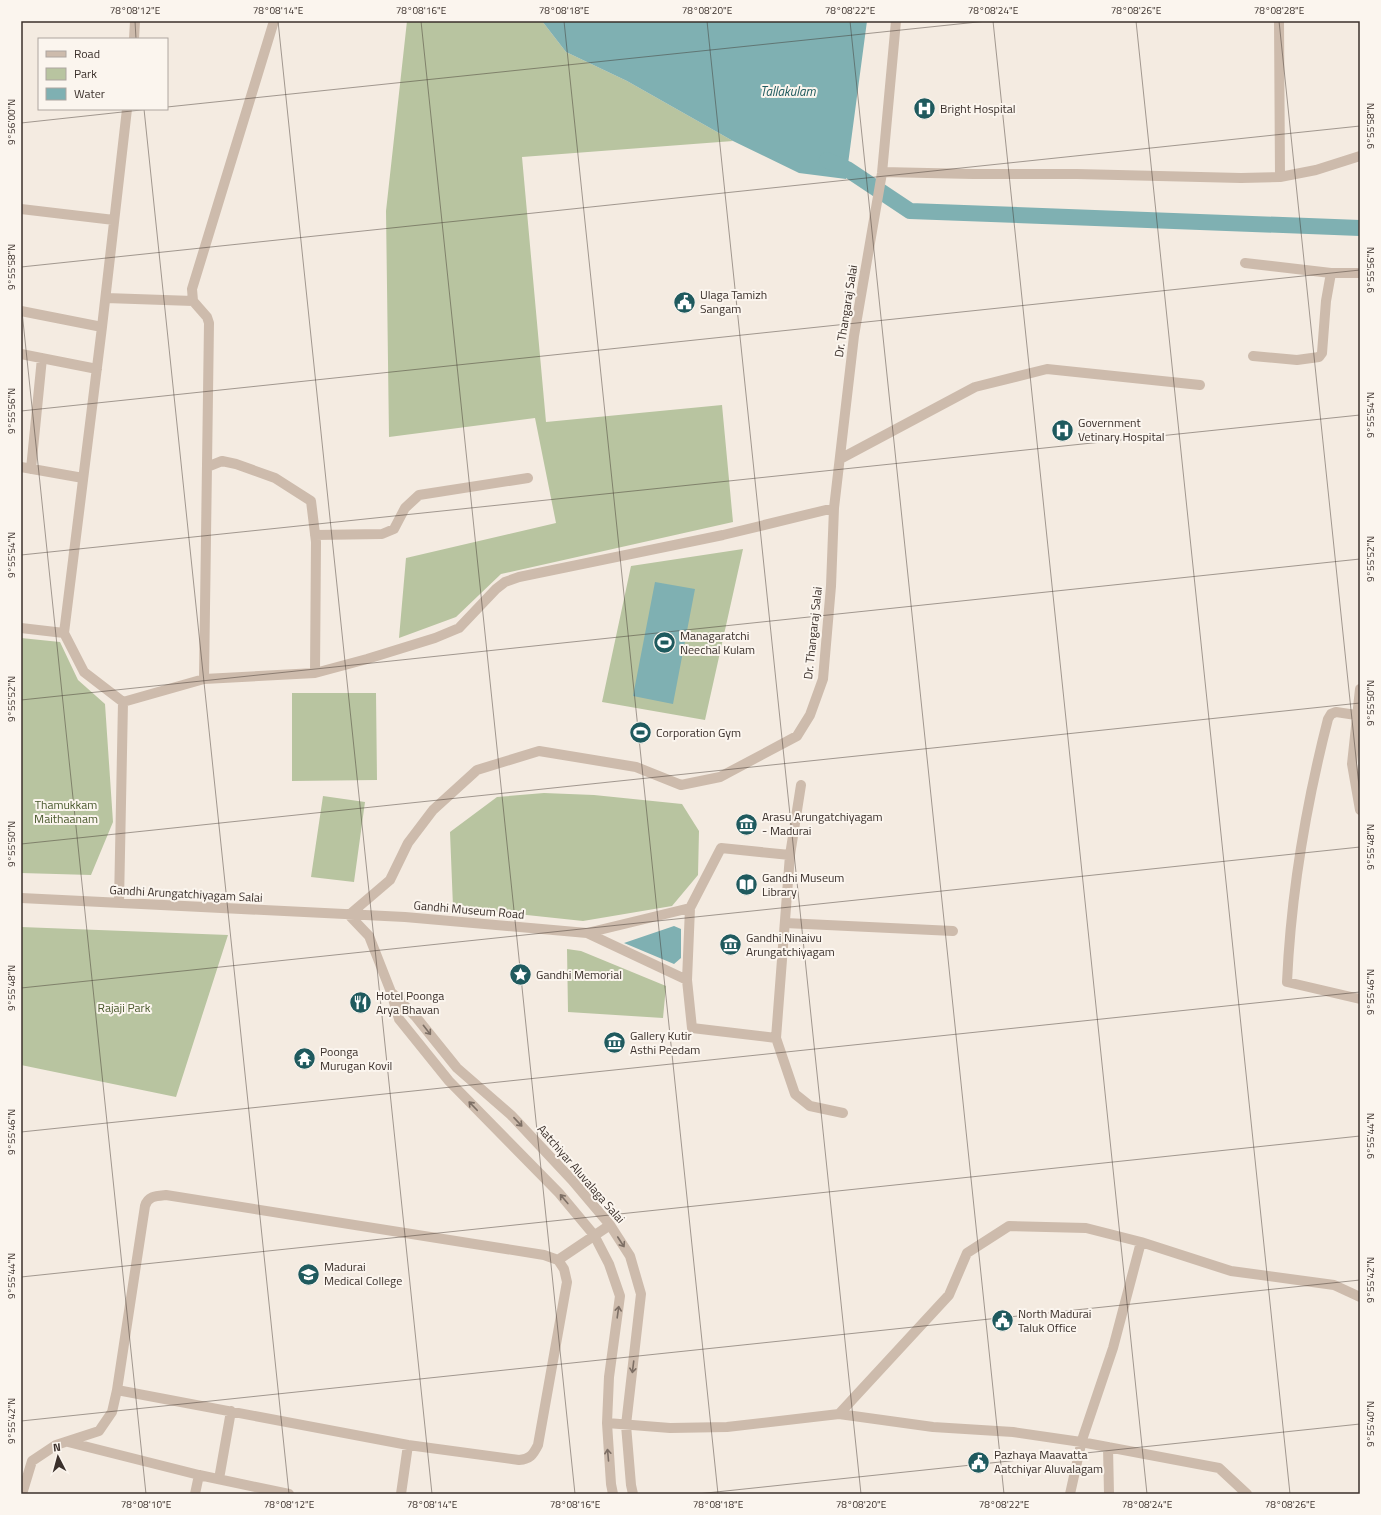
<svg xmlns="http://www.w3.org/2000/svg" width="1381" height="1515" font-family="'Titillium Web',sans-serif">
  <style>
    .green { fill: #b8c4a0 }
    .water { fill: #7fb0b2 }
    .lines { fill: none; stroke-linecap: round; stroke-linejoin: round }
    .canal { stroke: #7fb0b2; stroke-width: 16 }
    .minor { stroke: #cdbbac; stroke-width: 10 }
    .oneway { stroke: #7d6f65 }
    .ticks { fill: none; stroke: #3b302b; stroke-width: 1; stroke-opacity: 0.45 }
    .labels { text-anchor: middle; stroke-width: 4; stroke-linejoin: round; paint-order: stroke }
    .poi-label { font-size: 12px; fill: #3b302b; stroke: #fbf5ee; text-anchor: start }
    .street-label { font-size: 12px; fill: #3b302b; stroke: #fbf5ee }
    .park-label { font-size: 12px; fill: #4a5a2e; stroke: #fbf5ee }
    .water-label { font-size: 13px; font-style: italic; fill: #1f5a5e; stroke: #fbf5ee }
    .neatline { fill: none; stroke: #3b302b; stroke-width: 1.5 }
    .ticks-label { font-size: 10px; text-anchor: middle; fill: #3b302b }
  </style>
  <rect width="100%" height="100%" fill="#f4ebe1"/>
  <path class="green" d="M407,21H542L566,52L627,81L733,141L522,157L546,422L722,405L733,522L501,574L456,617L399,638L406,558L556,523L535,418L389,437L386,211Z
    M743,549L705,720L602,702L631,566Z
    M21,638L60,642L78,680L105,704L113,822L91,875L21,873Z
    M292,693H376L377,780L292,781Z
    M544,793L594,795L682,804L699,831L698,875L672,906L583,921L453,907L450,832L497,797Z
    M323,796L365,802L354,882L311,877Z
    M21,927L228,935L176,1097L21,1065Z
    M567,949L581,951L666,986L663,1018L568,1012Z"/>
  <path class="water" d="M542,21H867L846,179L799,173L733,141L627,81L566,52Z
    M655,582L695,589L673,704L633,696Z
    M674,926L681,929V958L674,964L624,943Z"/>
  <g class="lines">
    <path class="canal" d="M827,160L847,169L910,211L1360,228"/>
    <path class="minor" d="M1279,21L1280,177
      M134,39L135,21
      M882,172L973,174H1077L1241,178L1280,177L1316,170L1360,156
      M21,209L114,220
      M1245,263L1331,273
      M106,298L193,301
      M21,311L102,327
      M21,354L97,369
      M1253,356L1297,360L1319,357L1322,353L1326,301L1331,273H1360
      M840,459L975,387L1047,369L1200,385
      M21,467L83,478
      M207,467L222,461L236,464L275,478L311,501L316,542L315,673
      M31,469L42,358
      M315,535L382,534L394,529L405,508L419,495L528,478
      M21,628L64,633
      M204,679L315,673L367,659L435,638L459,628L496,589L505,582L519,577L723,535L834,508
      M1360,689L1352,764L1360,810
      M123,702L84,672L64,633L102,327L127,109
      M1356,715L1336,712L1331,714L1328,719C1306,805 1291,893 1287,982L1360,999
      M790,855L801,785
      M21,898L405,917L587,933
      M119,903L123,702L204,679L209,323L207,317L193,301L192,289L274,21
      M349,915L390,880L408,843L433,810L477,770L539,751L636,767L681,785L720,777L797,736L810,715L823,679L831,586L834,508L854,336L882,173L896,21
      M349,915L369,936L391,992L399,1019L449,1081L559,1193L594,1235L609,1264L620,1296L609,1377L607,1423L611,1484L613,1494
      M785,923L953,931
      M687,980L587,933L690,908L721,848L790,855L776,1038L692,1028L687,980L690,908
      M392,993L416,1017L457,1068L511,1115L572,1180L610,1225L630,1256L641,1294L626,1425L631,1485L633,1494
      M776,1038L795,1094L810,1106L843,1113
      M117,1390L408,1445L519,1460C530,1459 533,1455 538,1445L567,1282L564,1269L558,1260
      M839,1414L949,1295L967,1253L1009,1226L1086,1228L1141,1242
      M607,1423L670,1428L727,1427L839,1414L933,1427L1013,1432L1081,1442L1219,1468L1247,1494
      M68,1442L199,1475L289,1494
      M1108,1447L1109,1494
      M219,1479L231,1411
      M22,1494L32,1461L56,1445L99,1431L112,1412L117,1390L145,1206C148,1196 156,1196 166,1195L544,1255L558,1260L610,1225
      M195,1494L199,1475
      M401,1494L408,1445
      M1070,1494L1082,1440L1113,1348L1141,1242L1231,1271L1334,1285L1360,1297"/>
  </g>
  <defs><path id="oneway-shaft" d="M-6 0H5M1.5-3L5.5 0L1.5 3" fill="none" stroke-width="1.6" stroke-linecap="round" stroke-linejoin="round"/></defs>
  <g class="oneway">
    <use href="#oneway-shaft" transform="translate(427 1030) rotate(52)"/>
    <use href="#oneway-shaft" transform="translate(473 1106) rotate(-134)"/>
    <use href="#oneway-shaft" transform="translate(518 1122) rotate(47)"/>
    <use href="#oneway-shaft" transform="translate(564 1199) rotate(-130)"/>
    <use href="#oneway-shaft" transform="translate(621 1242) rotate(57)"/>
    <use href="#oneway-shaft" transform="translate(618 1312) rotate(-82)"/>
    <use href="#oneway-shaft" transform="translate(633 1367) rotate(97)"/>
    <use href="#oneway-shaft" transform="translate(608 1455) rotate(-95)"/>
  </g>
  <path class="ticks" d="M135,21L136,39M278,21L432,1494M421,21L575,1494M564,21L718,1494M707,21L861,1494M850,21L1004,1494M993,21L1147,1494M1136,21L1290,1494M1279,21L1360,796M167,107L987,21M144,109L289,1494M21,123L150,109M21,267L1360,126M21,302L146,1494M21,411L1360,270M21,555L1360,415M21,700L1360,559M21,844L1360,703M21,988L1360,847M21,1132L1360,992M21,1277L1360,1136M21,1421L1360,1280M697,1494L1360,1424"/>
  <defs>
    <symbol id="hospital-disc" viewBox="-11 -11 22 22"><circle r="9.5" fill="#1f5a5e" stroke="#fbf5ee"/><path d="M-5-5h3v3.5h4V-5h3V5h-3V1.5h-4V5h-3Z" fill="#fff"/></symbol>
    <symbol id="civic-disc" viewBox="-11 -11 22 22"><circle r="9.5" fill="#1f5a5e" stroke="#fbf5ee"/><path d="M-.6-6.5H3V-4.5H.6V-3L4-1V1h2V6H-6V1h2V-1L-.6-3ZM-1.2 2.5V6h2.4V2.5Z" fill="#fff"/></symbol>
    <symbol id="stadium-disc" viewBox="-11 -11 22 22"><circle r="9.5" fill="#1f5a5e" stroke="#fbf5ee"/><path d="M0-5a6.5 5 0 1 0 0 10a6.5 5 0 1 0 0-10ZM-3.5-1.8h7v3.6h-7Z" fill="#fff"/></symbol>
    <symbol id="museum-disc" viewBox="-11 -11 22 22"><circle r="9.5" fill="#1f5a5e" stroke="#fbf5ee"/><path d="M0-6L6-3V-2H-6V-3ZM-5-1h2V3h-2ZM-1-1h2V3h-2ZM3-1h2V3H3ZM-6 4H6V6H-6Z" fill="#fff"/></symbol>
    <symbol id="library-disc" viewBox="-11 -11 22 22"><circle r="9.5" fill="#1f5a5e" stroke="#fbf5ee"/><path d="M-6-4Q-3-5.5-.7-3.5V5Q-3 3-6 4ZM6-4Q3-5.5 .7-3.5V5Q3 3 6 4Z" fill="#fff"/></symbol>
    <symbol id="sight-disc" viewBox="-11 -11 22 22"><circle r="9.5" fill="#1f5a5e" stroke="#fbf5ee"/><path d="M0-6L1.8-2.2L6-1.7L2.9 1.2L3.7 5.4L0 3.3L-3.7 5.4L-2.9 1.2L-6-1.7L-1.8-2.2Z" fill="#fff"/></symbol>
    <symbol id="restaurant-disc" viewBox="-11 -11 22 22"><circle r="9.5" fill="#1f5a5e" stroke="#fbf5ee"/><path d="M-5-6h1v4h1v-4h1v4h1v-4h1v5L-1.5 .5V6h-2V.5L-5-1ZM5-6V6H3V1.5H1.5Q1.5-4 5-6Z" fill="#fff"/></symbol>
    <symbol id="temple-disc" viewBox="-11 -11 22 22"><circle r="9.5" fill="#1f5a5e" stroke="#fbf5ee"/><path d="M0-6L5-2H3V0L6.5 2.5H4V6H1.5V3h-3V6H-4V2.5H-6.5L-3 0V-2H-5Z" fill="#fff"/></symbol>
    <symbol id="university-disc" viewBox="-11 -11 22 22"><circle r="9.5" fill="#1f5a5e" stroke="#fbf5ee"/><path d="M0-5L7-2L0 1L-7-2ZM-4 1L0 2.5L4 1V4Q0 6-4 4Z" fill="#fff"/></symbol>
  </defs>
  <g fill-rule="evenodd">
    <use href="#hospital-disc" x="912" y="96" width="25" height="25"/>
    <use href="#civic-disc" x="672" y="290" width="25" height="25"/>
    <use href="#hospital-disc" x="1050" y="418" width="25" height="25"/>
    <use href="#stadium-disc" x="652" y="630" width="25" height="25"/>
    <use href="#stadium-disc" x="628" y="720" width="25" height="25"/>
    <use href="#museum-disc" x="734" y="812" width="25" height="25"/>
    <use href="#library-disc" x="734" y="872" width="25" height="25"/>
    <use href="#museum-disc" x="718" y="932" width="25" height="25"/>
    <use href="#sight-disc" x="508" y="962" width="25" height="25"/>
    <use href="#restaurant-disc" x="348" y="990" width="25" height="25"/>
    <use href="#museum-disc" x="602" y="1030" width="25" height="25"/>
    <use href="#temple-disc" x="292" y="1046" width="25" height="25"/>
    <use href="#university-disc" x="296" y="1262" width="25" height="25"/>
    <use href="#civic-disc" x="990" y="1308" width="25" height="25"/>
    <use href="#civic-disc" x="966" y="1450" width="25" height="25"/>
  </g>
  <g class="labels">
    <g class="poi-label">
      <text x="940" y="113">Bright Hospital</text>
      <text x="700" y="299">Ulaga Tamizh<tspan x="700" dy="14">Sangam</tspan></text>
      <text x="1078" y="427">Government<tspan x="1078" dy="14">Vetinary Hospital</tspan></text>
      <text x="680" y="640">Managaratchi<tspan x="680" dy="14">Neechal Kulam</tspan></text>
      <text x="656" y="737">Corporation Gym</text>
      <text x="762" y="821">Arasu Arungatchiyagam<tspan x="762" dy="14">- Madurai</tspan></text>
      <text x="762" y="882">Gandhi Museum<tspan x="762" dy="14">Library</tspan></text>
      <text x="746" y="942">Gandhi Ninaivu<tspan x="746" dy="14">Arungatchiyagam</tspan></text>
      <text x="536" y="979">Gandhi Memorial</text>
      <text x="376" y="1000">Hotel Poonga<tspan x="376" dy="14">Arya Bhavan</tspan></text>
      <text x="630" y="1040">Gallery Kutir<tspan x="630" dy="14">Asthi Peedam</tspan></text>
      <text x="320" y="1056">Poonga<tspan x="320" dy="14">Murugan Kovil</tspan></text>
      <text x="324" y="1271">Madurai<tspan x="324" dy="14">Medical College</tspan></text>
      <text x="1018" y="1318">North Madurai<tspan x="1018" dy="14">Taluk Office</tspan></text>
      <text x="994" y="1459">Pazhaya Maavatta<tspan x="994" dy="14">Aatchiyar Aluvalagam</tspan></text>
    </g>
    <g class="street-label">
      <text transform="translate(846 311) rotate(-81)" y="4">Dr. Thangaraj Salai</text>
      <text transform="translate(813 633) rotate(-84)" y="4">Dr. Thangaraj Salai</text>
      <text transform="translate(186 894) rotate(3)" y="4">Gandhi Arungatchiyagam Salai</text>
      <text transform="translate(469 910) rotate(5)" y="4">Gandhi Museum Road</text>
      <text transform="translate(581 1174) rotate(49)" y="4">Aatchiyar Aluvalaga Salai</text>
    </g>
    <g class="park-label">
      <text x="66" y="809">Thamukkam<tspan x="66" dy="14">Maithaanam</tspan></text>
      <text x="124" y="1012">Rajaji Park</text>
    </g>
    <g class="water-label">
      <text x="788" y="96">Tallakulam</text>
    </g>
  </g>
  <rect width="1381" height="1515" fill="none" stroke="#fbf5ee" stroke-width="44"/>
  <rect x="38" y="38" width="130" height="72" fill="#fbf5ee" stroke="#aea6a0"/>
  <rect x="46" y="51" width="20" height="6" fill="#cdbbac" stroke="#aea6a0"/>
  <text x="74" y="58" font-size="12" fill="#3b302b">Road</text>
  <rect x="46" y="68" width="20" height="12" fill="#b8c4a0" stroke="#aea6a0"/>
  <text x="74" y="78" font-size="12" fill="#3b302b">Park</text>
  <rect x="46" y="88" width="20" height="12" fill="#7fb0b2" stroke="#aea6a0"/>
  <text x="74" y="98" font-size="12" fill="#3b302b">Water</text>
  <g transform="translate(58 1457) rotate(354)" stroke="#fbf5ee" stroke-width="3" paint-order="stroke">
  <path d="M0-3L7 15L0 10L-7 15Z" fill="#3b302b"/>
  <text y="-6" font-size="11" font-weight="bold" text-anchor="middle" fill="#3b302b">N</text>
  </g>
  <rect x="22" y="22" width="1337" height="1471" class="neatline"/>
  <g class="ticks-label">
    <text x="135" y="14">78°08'12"E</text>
    <text x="278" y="14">78°08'14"E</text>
    <text x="421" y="14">78°08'16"E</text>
    <text x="564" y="14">78°08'18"E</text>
    <text x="707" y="14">78°08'20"E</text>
    <text x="850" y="14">78°08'22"E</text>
    <text x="993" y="14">78°08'24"E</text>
    <text x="1136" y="14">78°08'26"E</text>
    <text x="1279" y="14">78°08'28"E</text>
    <text transform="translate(11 122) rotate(-90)" y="4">9°56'00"N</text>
    <text transform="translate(1370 126) rotate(-90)" y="4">9°55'58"N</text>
    <text transform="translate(11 267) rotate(-90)" y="4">9°55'58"N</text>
    <text transform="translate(1370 270) rotate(-90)" y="4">9°55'56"N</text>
    <text transform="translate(11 411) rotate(-90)" y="4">9°55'56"N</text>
    <text transform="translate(1370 415) rotate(-90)" y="4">9°55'54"N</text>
    <text transform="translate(11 555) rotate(-90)" y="4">9°55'54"N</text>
    <text transform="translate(1370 559) rotate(-90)" y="4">9°55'52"N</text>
    <text transform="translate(11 699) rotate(-90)" y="4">9°55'52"N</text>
    <text transform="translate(1370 703) rotate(-90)" y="4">9°55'50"N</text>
    <text transform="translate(11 844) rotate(-90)" y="4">9°55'50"N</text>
    <text transform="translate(1370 847) rotate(-90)" y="4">9°55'48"N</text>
    <text transform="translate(11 988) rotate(-90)" y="4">9°55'48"N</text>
    <text transform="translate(1370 992) rotate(-90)" y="4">9°55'46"N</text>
    <text transform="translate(11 1132) rotate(-90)" y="4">9°55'46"N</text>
    <text transform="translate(1370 1136) rotate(-90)" y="4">9°55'44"N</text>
    <text transform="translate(11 1276) rotate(-90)" y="4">9°55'44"N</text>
    <text transform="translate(1370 1280) rotate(-90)" y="4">9°55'42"N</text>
    <text transform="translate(11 1421) rotate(-90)" y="4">9°55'42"N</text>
    <text transform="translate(1370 1424) rotate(-90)" y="4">9°55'40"N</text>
    <text x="146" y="1508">78°08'10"E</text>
    <text x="289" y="1508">78°08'12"E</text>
    <text x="432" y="1508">78°08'14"E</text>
    <text x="575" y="1508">78°08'16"E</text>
    <text x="718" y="1508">78°08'18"E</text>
    <text x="861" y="1508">78°08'20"E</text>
    <text x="1004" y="1508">78°08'22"E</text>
    <text x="1147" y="1508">78°08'24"E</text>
    <text x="1290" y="1508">78°08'26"E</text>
  </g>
</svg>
